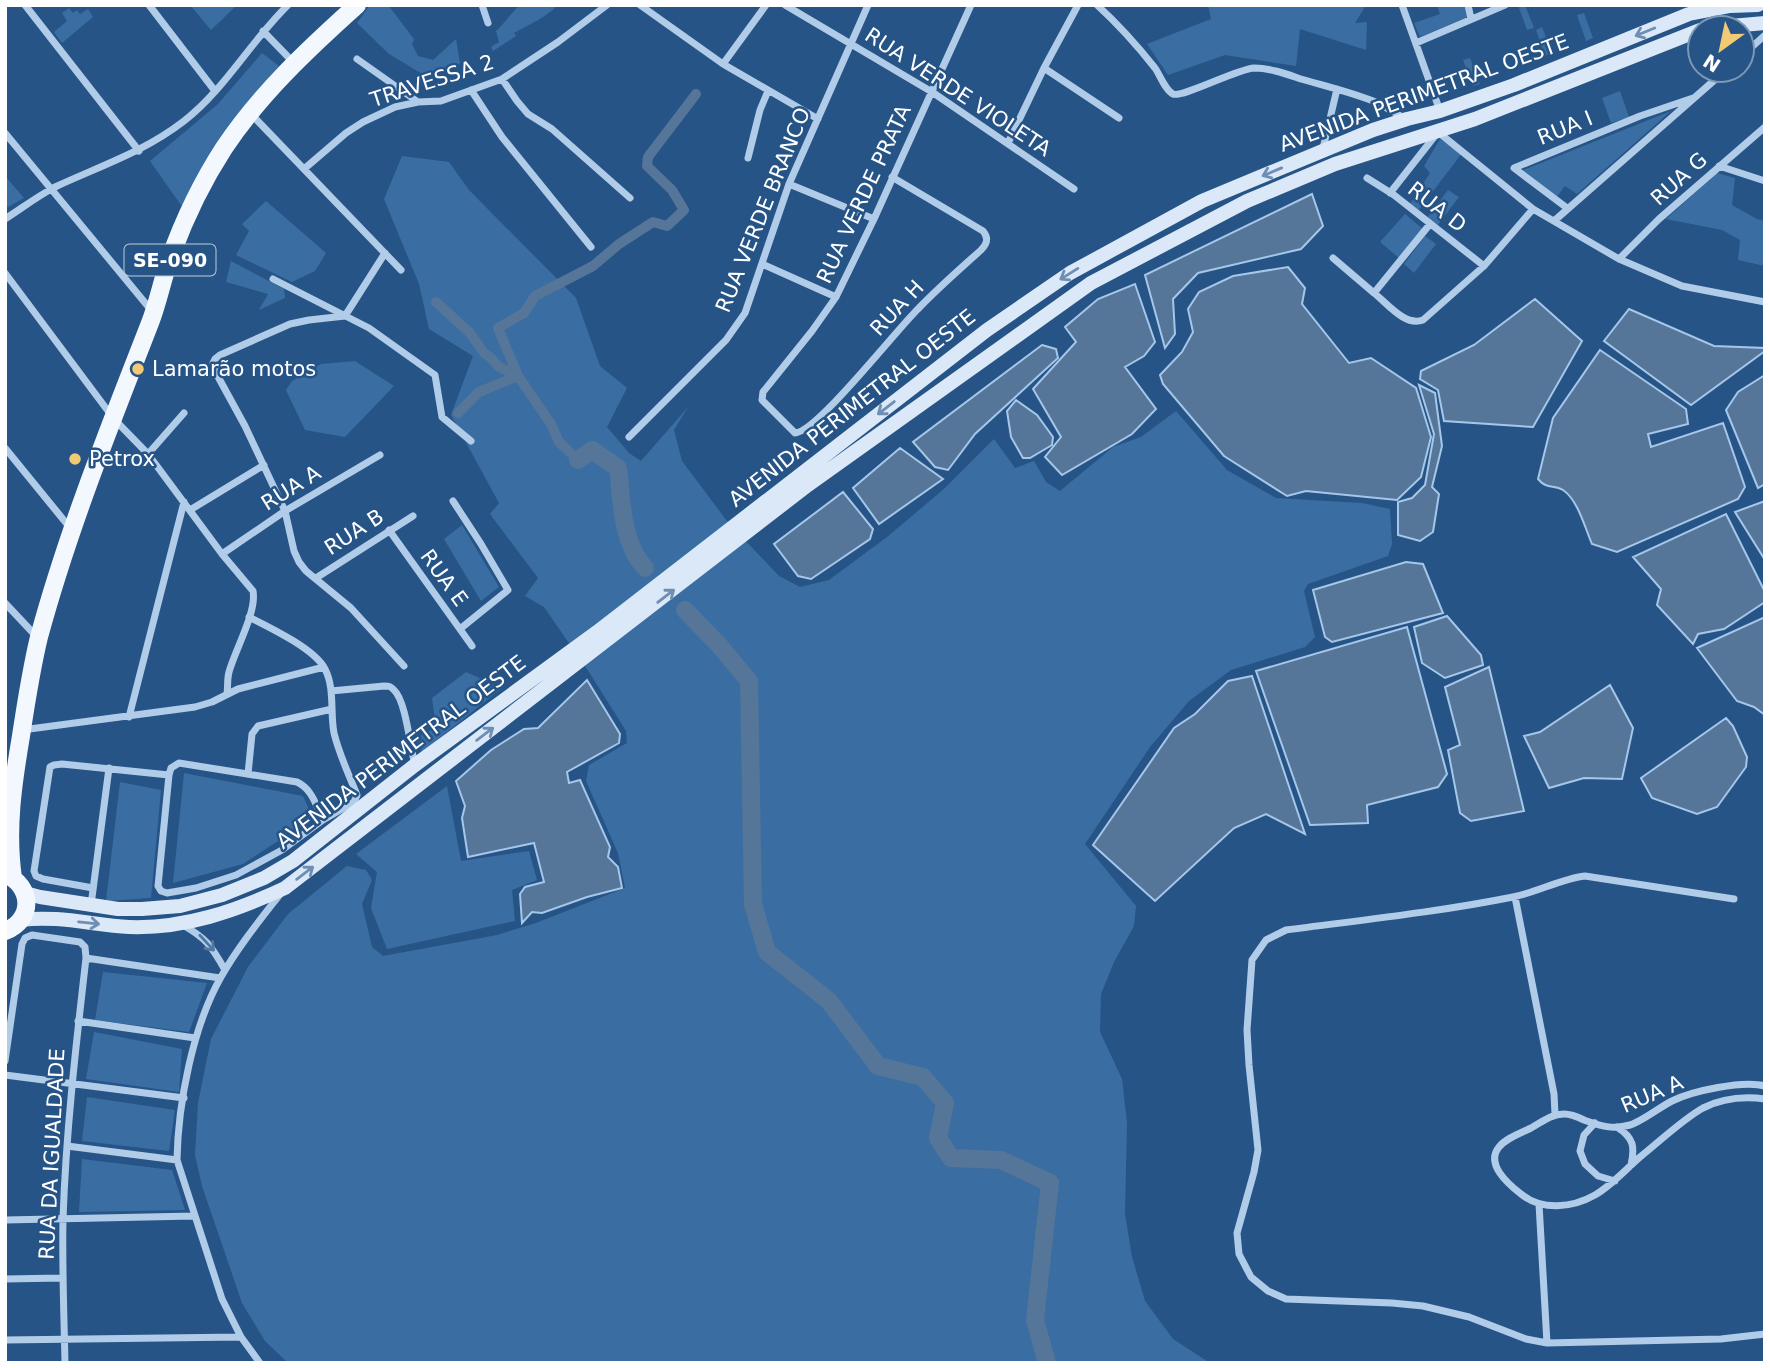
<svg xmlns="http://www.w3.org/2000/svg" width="1770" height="1368" font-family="'DejaVu Sans',sans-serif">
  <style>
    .green { fill: #3a6ea3 }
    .water { fill: #557599; stroke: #a5c7e9; stroke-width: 2 }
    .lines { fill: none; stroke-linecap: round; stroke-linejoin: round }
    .canal { stroke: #557599; stroke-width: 10 }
    .river { stroke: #557599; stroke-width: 18 }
    .street { stroke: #b1cce8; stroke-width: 7 }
    .secondary { stroke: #dbe8f7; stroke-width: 14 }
    .primary { stroke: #f3f8fe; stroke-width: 18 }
    .oneway { stroke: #6e8fb3 }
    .oneway2 { stroke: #5078a3 }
    .poi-dot { fill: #f2c975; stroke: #265486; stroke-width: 2.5 }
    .labels { text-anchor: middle; stroke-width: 5; stroke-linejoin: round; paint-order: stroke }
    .shield { fill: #265486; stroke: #beccdb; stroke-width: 2 }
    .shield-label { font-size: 19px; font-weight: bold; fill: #fff }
    .street-label { font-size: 21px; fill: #fff; stroke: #265486 }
    .poi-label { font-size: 21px; fill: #fff; stroke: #265486; text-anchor: start }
  </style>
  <rect width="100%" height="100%" fill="#265486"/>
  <path class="green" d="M190,5H237L211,30Z
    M370,5H388L414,39L412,44L418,56L433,60L456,39L460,63L434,81L389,54L357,23Z
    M520,5H557C551,15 526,26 514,33L516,36L493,51L491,47L499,42L496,31C505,23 511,13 520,5Z
    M1208,5H1366L1355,23L1367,22L1366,50L1300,29L1296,66L1225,55L1168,75L1147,44L1211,19Z
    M1437,5H1466L1467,17L1420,37L1414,23L1440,14Z
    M1518,5H1525L1534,28L1527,30Z
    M69,8L73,13L77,10L80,14L88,9L93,17L62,43L54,32L67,21L62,13Z
    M1584,13L1593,38L1586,41L1577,15Z
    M1542,27L1552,53L1545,56L1536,30Z
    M262,53L279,66L214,153L183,208L150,161L218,104Z
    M1470,58L1480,84L1473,86L1463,60Z
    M1620,91L1629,117L1611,123L1602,98Z
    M1671,111L1577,194L1565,186L1556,198L1521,171Z
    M1440,139L1462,153L1419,210L1410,204L1430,173L1424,166Z
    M402,156L449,162L469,190L576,298L600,366L627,388L607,427L629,453L641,461L688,407L674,430L682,461L727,521L779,576L800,587L829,580L887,537L944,489L994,439L1015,468L1034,461L1046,482L1060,491L1113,447L1141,437L1176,411L1227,470L1276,498L1362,503L1390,509L1392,544L1388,556L1308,584L1304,591L1315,637L1305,647L1231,670L1189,701L1150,747L1085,844L1136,906L1134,926L1114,962L1101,994L1100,1032L1122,1079L1127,1123L1125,1214L1132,1257L1145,1301L1173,1339L1210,1363H288L265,1341L242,1303L202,1186L195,1155L198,1103L211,1039L248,967L288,914L347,866L366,870L372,880L362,904L372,947L383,956L497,935L536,923L625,888L618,853L586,781L589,765L627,743L626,731L589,672L544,607L525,596L538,578L490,514L499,503L451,415L473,356L429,329L419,284L384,199Z
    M1717,173L1735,178L1732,205L1757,219L1765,221V266L1738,260L1740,240L1722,230L1666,219Z
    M5,176L24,198L8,207L5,204Z
    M1448,190L1459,197L1437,226L1427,218Z
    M266,201L326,253L315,271L292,282L236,255L249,231L242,224Z
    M1405,214L1423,229L1399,258L1380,242Z
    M1425,236L1436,244L1414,273L1404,264Z
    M231,261L284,289L285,298L259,310L268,294L226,282Z
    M355,361L394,386L345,437L305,430L286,390L292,381L321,364Z
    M462,525L499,587L481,601L444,539Z
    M466,672L502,688L422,752L415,739L436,727L432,698Z
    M184,773L303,796L313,818L243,864L173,883Z
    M120,782L161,790L151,898L106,901Z
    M447,786L461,861L529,851L537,880L512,890L515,921L387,949L371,908L377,872L356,854Z
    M103,972L207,983L189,1032L95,1020Z
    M94,1032L182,1049L179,1092L86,1079Z
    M87,1097L175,1110L169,1151L82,1141Z
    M82,1159L172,1170L185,1210L79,1212Z"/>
  <path class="water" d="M1312,194L1323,226L1301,249L1198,273L1173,299L1175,334L1165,348L1145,275Z
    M1288,267L1305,288L1302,304L1349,363L1371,358L1416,388L1431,437L1421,477L1397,500L1306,491L1287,496L1224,456L1163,384L1160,375L1182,352L1193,332L1188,309L1199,292L1233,276Z
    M1135,284L1155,342L1144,356L1125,367L1156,409L1132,434L1062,475L1045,457L1061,437L1033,389L1076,342L1065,327L1098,299Z
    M1535,299L1582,341L1533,427L1444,421L1438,390L1420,379L1421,371L1474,345Z
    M1629,309L1714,346L1765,348V351L1691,405L1604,341Z
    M1042,345L1056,349L1058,358L975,434L948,470L935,467L913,442Z
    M1600,350L1686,409L1688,424L1648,434L1651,447L1723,423L1745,487L1738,499L1617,552L1592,544C1585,528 1578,500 1563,490C1554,484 1547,490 1538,479L1553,418Z
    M1765,375V484L1758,488L1726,410L1738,392Z
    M1419,385L1435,393L1442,446L1432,487L1439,494L1433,532L1420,541L1398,535V502L1412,498L1425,485L1434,434Z
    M1016,400L1037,415L1053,437L1052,445L1030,458H1023L1011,437L1007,411Z
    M900,448L943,479L879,524L853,488Z
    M843,492L873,529L870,539L811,579L798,576L774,544Z
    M1765,501V560L1735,512Z
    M1726,514L1765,592V602L1724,629L1698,634L1693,644L1657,605L1661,589L1633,557Z
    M1406,562L1423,564L1443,613L1332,642L1325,637L1313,590Z
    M1447,616L1481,655L1483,665L1445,678L1422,663L1414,627Z
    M1765,617V715L1754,707L1737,701L1697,648Z
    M1407,627L1447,774L1438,787L1367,805L1368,823L1310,825L1256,671Z
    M1489,667L1524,811L1471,821L1460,813L1448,750L1460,745L1445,687Z
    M1252,676L1305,834L1266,814L1234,828L1155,901L1093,845L1174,728L1195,714L1228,681Z
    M587,680L620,734L619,743L567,772L569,783L580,780L610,847L608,857L618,867L622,888L587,897L542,913L532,912L522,923L520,894L525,887L544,882L534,843L468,857L462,818L465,806L456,781L491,750L524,729L538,728Z
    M1610,685L1633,728L1622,779L1584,778L1549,788L1524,736L1540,732Z
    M1726,718L1733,726L1747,757L1746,767L1717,807L1697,814L1652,798L1641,778Z"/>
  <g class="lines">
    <path class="canal" d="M436,302L470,333L484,353L491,358L499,367L518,376
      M458,413L479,392L518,376
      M578,460L559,442L551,424L518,376L498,328L524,313L535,296L593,266L619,244L653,222L667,226L684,210L672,190L647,166L648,157L696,94"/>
    <path class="river" d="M578,460L592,450L618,468C622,501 621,542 645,568
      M685,610L719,645L749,681L753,904L767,952L829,1001L878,1066L923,1077L945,1103L938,1138L951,1158L1001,1160L1050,1183L1035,1320L1047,1363"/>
    <path class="street" d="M25,5L139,151
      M149,5L215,91
      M482,5L488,23
      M640,5L723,64L818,119
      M785,5L932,92L1074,189
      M1097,5C1119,25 1136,44 1155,68C1160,75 1165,90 1173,94C1182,98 1237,69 1254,68C1270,68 1286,74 1301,79C1325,86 1350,92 1373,101C1384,106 1395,113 1406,119
      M1402,5L1440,111
      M1468,5L1471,19
      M263,31L294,63
      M1416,43L1505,5
      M1742,56L1765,35
      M357,59L418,102
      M723,64L766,5
      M1044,68L1119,118
      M502,79L517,101L528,114L552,129L630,198
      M471,90L502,137L591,247
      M251,114L401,270
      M5,133L151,310
      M1008,143L1044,68L1078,5
      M1324,144L1337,89
      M748,158L760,110L768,91
      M1719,166L1765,181
      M304,169L346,133L363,122L395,107L418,102L441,101L502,79L558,42L607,5
      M892,177L983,231C989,238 987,244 981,250C960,269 938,288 918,309C897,329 817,432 795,433L762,400L763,392L812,331L836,297L874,219L971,5
      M1367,178L1394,195L1484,266
      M789,184L874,219
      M1390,193L1438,132L1533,209L1619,259L1682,286L1765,302
      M1567,208L1514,168L1640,116L1693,98
      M5,219C22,208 38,196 55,187C100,166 144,152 184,121C225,89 251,41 288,5
      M1554,221L1726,70
      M1430,224L1374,293C1387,303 1405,327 1423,320L1484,266L1533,209
      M1333,258L1374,293
      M1619,259L1659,219L1765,127
      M762,264L836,297
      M5,273L114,419L148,454L222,554L253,591C257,612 235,650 229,672C227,679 228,687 227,694
      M273,279L369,328L435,375L442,417L471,441
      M345,316L309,320L290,324L220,355L215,359L213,363L216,373L245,426L285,511L294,551L299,562L306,571L351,608L404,666
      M345,316L385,253
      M629,437L726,340L745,313L789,184L868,5
      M5,448L71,529
      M148,454L184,413
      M453,501L481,544L508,590L460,629
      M190,510L264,465
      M389,530L472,646
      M222,554L285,511L380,455
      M316,578L413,516
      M5,603L36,636
      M249,617C269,627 315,649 325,669C335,688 330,713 334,733C339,754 349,775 357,795L354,802L323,820L282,850L236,875L196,888L167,893L161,891L158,886L169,775L171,768L179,763L297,782C312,789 316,805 323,820
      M331,691L384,686C389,686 390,686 394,690C406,701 410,747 415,765
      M129,717L184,502
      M22,730L195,707L212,702L238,689L324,667
      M248,774L252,734L258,726L332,709
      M93,888L43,879L36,876L34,871L50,767L54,765L62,764L169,775
      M1515,897L1554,1094L1555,1114
      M1734,899L1585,876C1560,879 1538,892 1513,897C1438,912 1362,920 1286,930L1266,940L1252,960L1247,1030L1249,1065L1258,1150L1254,1172L1237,1233L1239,1254L1251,1277L1268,1291L1286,1299L1392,1303L1423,1306L1469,1317L1526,1339L1547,1343L1721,1339L1765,1334
      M91,905L109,768
      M181,924C206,938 211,945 225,970
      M86,958L220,978
      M78,1021L195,1038
      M5,1061L22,944L25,938L32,935L80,942L85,947L86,958C76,1045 66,1131 63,1219C62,1267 64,1315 65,1363
      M5,1075L184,1098
      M1765,1086C1743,1080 1692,1091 1672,1101C1660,1107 1641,1122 1630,1125C1612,1130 1601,1126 1584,1120C1578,1117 1571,1114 1564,1114C1551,1114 1542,1122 1531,1128C1521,1133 1506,1138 1499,1147C1485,1164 1508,1184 1521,1194C1542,1211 1572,1208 1595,1195C1612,1185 1625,1170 1640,1157C1659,1142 1683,1119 1703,1108C1723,1098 1743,1096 1765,1099
      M1595,1123L1584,1135L1580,1151L1585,1164L1598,1176L1615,1181
      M1617,1127C1634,1138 1635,1147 1631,1165
      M67,1146L177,1160
      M1539,1204L1547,1343
      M5,1220L194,1216
      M5,1279L62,1278
      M5,1340L241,1337
      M260,1363L241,1337L222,1299L177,1160C178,1103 193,1026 221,977C238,947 260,920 281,893"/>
    <path class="secondary" d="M1708,28L1765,23
      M25,893L40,897L118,909H142L180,906L222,895L264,878L293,861L415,765L597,632L987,330L1070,273L1202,201L1373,130L1407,119L1440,111L1514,85L1689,14L1730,6L1758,5
      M21,920C57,915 93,925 129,927C184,929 236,911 285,888L808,485L1091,283L1247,201L1335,164L1475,119L1700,30"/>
    <path class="primary" d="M5,874C33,886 34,920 5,931
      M13,878C6,830 13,783 21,736C26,703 31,670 39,637C68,530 110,426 150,323C157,305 161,286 167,267C181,226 200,185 224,148C260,94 308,49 357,5"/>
  </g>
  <defs><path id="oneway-shaft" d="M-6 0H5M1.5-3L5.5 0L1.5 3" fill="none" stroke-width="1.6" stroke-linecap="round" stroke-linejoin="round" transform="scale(1.75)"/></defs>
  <g class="oneway">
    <use href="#oneway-shaft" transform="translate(1645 32) rotate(158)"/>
    <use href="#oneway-shaft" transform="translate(1272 172) rotate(157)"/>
    <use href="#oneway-shaft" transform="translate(1069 274) rotate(148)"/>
    <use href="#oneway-shaft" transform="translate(886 408) rotate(142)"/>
    <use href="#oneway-shaft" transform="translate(666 596) rotate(-38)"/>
    <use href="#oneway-shaft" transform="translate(485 734) rotate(-37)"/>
    <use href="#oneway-shaft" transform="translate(305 873) rotate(-37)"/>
    <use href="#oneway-shaft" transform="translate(89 923) rotate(6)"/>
  </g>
  <use class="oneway2" href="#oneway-shaft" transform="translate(207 943) rotate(47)"/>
  <g class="poi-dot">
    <circle cx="138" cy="369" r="7"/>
    <circle cx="75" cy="459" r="7"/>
  </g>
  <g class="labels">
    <rect class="shield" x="124.5" y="244.5" width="91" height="31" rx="5"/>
    <g class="shield-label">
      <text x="170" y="267">SE-090</text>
    </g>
    <g class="street-label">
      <text transform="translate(432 81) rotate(-18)" y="7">TRAVESSA 2</text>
      <text transform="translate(958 92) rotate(33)" y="7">RUA VERDE VIOLETA</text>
      <text transform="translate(1424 93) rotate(-20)" y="7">AVENIDA PERIMETRAL OESTE</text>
      <text transform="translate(1565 128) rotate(-22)" y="7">RUA I</text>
      <text transform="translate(1679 179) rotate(-42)" y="7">RUA G</text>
      <text transform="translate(864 194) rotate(-65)" y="7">RUA VERDE PRATA</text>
      <text transform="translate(1437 207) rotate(38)" y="7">RUA D</text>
      <text transform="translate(763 210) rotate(-68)" y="7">RUA VERDE BRANCO</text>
      <text transform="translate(897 308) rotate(-47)" y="7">RUA H</text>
      <text transform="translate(852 408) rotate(-38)" y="7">AVENIDA PERIMETRAL OESTE</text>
      <text transform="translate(291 488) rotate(-32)" y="7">RUA A</text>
      <text transform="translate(354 532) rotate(-33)" y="7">RUA B</text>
      <text transform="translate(444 578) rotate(54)" y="7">RUA E</text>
      <text transform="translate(401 752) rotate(-37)" y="7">AVENIDA PERIMETRAL OESTE</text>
      <text transform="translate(1652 1094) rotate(-23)" y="7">RUA A</text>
      <text transform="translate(52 1154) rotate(-87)" y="7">RUA DA IGUALDADE</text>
    </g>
    <g class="poi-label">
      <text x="152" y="376">Lamarão motos</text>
      <text x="89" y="466">Petrox</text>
    </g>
  </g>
  <rect width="1770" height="1368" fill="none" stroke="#ffffff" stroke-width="14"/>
  <g transform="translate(1721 49) rotate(213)"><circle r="33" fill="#265486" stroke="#7d98b6" stroke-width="2"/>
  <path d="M0-5L12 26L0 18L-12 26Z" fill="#f2c975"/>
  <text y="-10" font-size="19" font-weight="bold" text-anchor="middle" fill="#ffffff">N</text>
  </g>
</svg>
